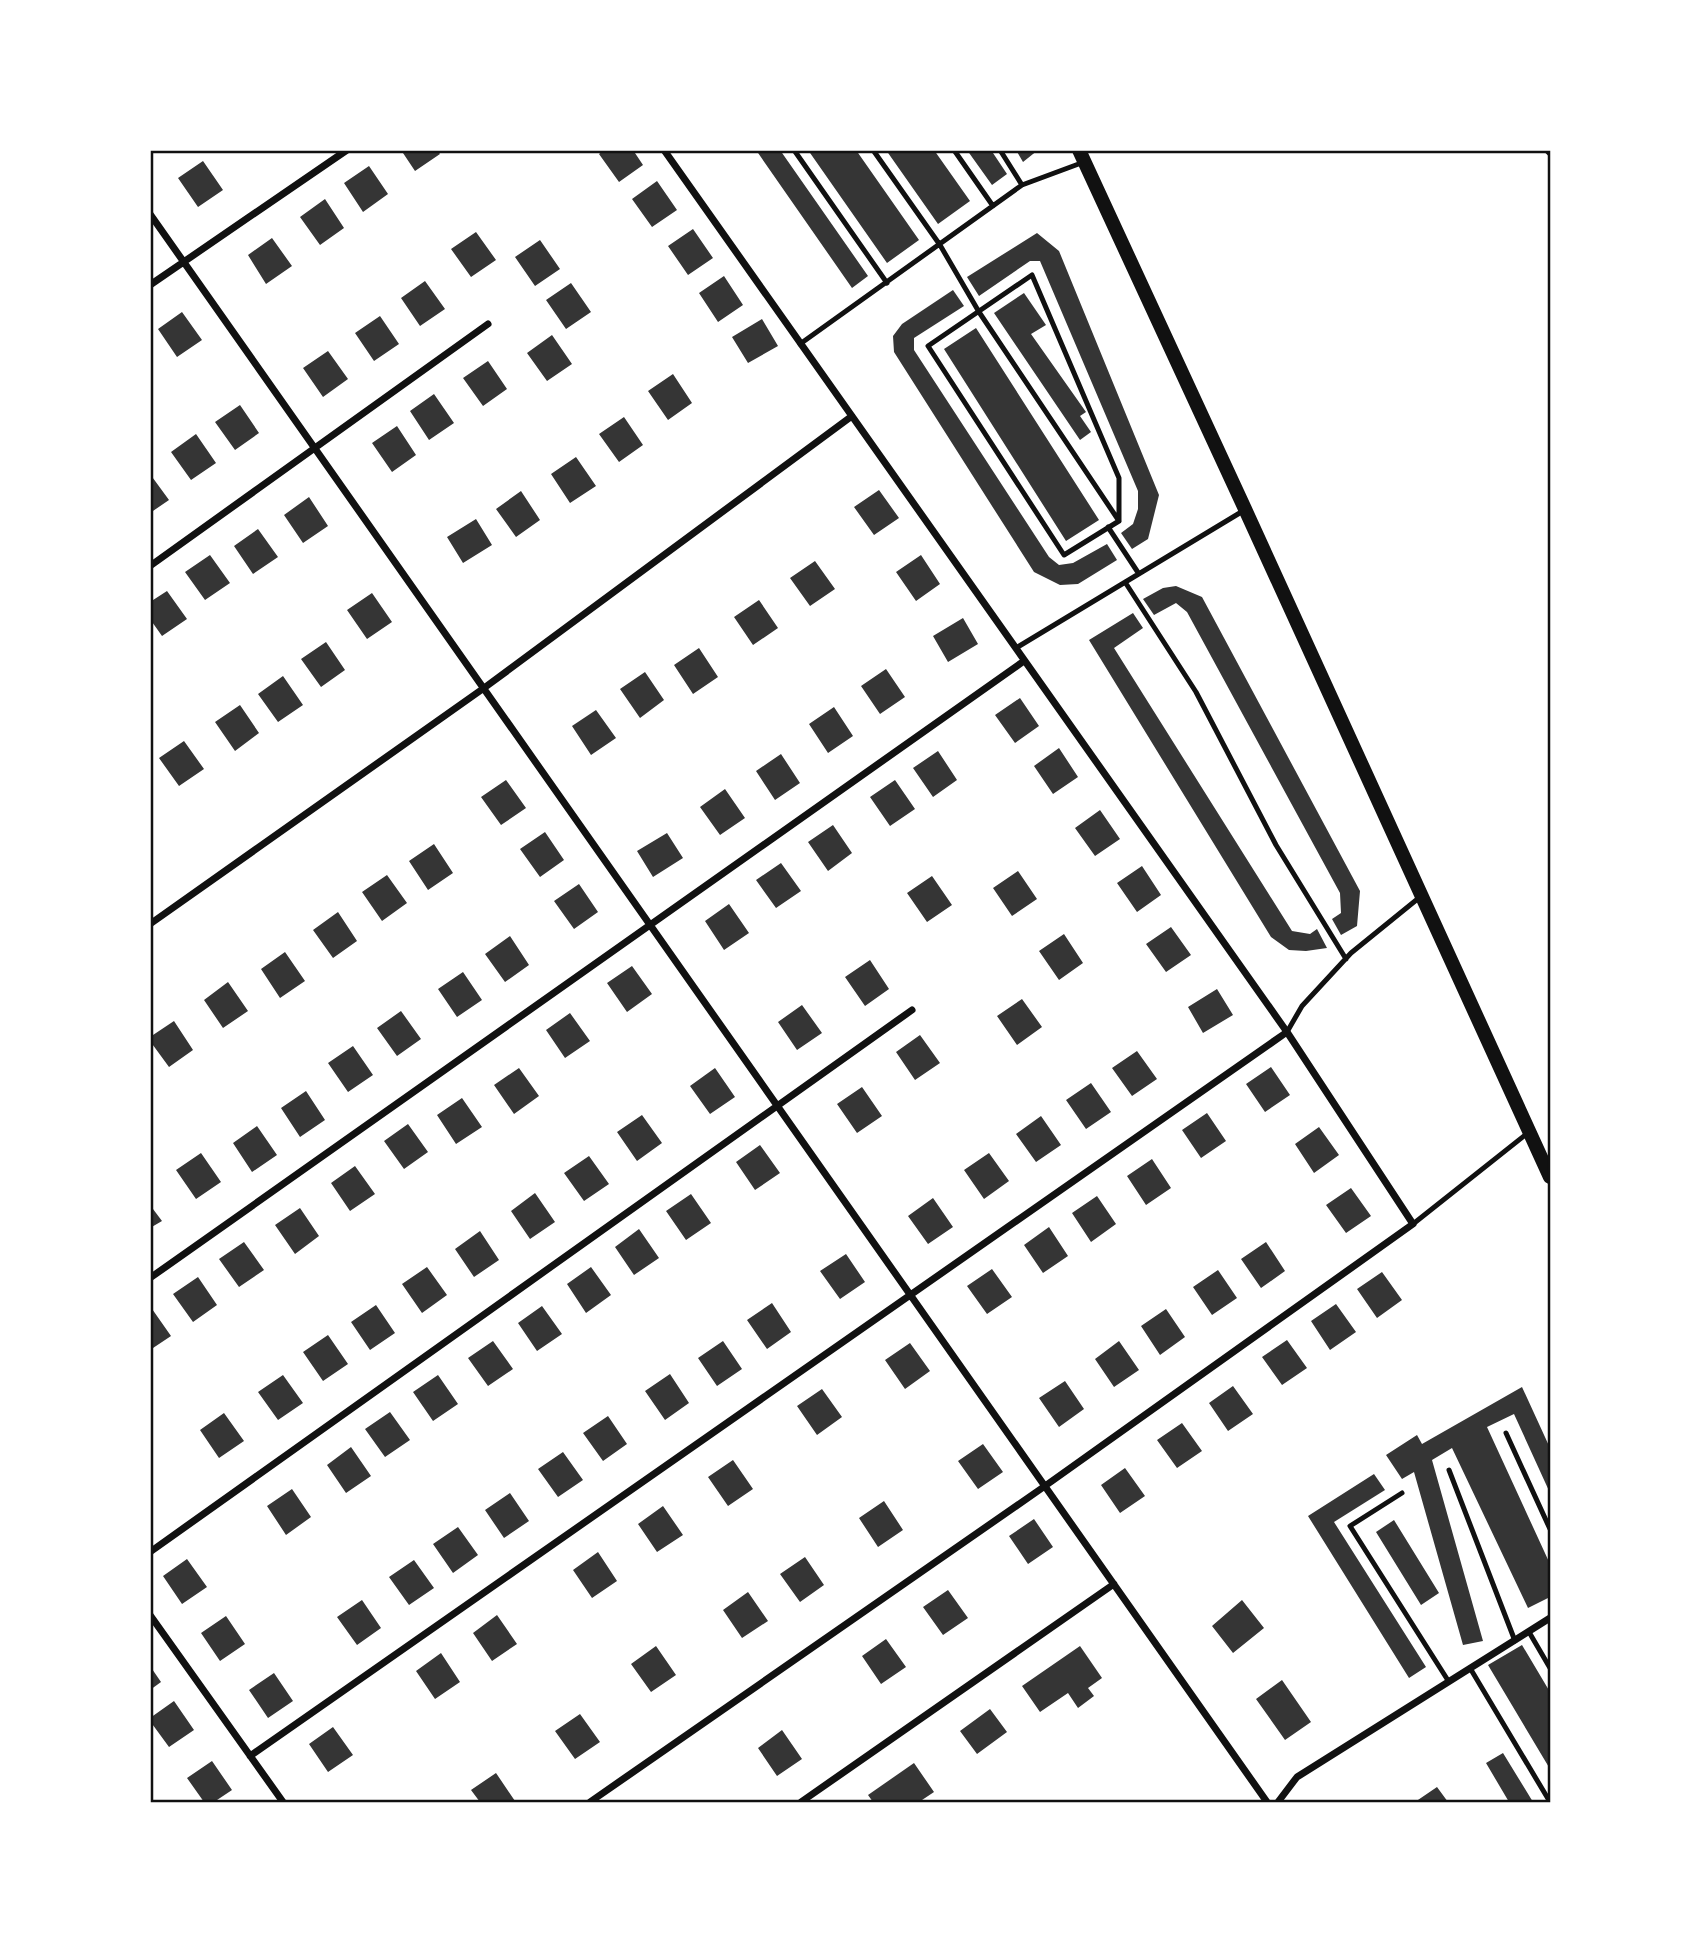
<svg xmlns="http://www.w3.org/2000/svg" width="1701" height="1953" font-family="'Noto Sans',sans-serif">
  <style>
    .building { fill: #353535 }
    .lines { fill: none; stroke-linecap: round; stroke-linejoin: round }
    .service { stroke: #111; stroke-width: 5 }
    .minor { stroke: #111; stroke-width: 7 }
    .secondary { stroke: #111; stroke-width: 14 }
    .neatline { fill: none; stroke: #111; stroke-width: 2.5 }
  </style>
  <rect width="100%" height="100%" fill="#fff"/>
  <path class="building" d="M401,150H437L440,154L415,171Z
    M604,150H633L643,165L619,182L599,154Z
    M756,150H780L868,276L852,288Z
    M808,150H856L919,240L887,263Z
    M886,150H934L970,201L938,224Z
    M967,150H991L1007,174L992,185Z
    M1016,150H1038L1023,162Z
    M203,161L223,190L198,207L178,178Z
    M369,166L388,194L363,212L344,183Z
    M657,181L677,210L652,227L632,199Z
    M325,199L344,228L320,245L300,217Z
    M693,229L713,258L688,275L668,246Z
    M476,232L496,260L471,277L451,249Z
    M1037,233L1059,251L1159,495L1148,539L1132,549L1121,533L1133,524L1138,509V491L1040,261H1030L979,296L967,277Z
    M272,238L292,266L266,284L248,255Z
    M540,240L560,269L535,286L515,257Z
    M724,276L743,305L718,322L699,293Z
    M425,281L445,309L420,326L401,298Z
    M571,283L591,312L566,329L546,300Z
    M953,290L964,306L914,338V350L1049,557L1059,565L1073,563L1107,544L1117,560L1078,584L1060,585L1034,572L894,352L893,336L902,324Z
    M1024,293L1046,325L1031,334L1086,412L1080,416L1091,432L1080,440L994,313Z
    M182,312L202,340L177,357L158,329Z
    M380,316L399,344L374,361L355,333Z
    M762,319L778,346L748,363L732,337Z
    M976,328L1099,520L1066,541L944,349Z
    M552,335L572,364L547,381L527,353Z
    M328,351L348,379L323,397L303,368Z
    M488,361L507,389L483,406L463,378Z
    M673,374L692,403L668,420L648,391Z
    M434,394L454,423L429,440L410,411Z
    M240,405L259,433L235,450L215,422Z
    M624,417L643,445L619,462L599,434Z
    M397,426L416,455L392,472L372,443Z
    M196,434L216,463L191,480L171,452Z
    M576,457L596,486L570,503L551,474Z
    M150,474L169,500L150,513Z
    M879,490L899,518L874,535L854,507Z
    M521,491L540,520L516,537L496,509Z
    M309,497L328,526L303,543L284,515Z
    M476,519L492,545L463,563L447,537Z
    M258,529L278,557L253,574L234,546Z
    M210,555L230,583L205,600L185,572Z
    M921,555L940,584L916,601L896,572Z
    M815,561L835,589L810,606L790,578Z
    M1176,586L1202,597L1360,891L1357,926L1341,935L1332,919L1341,913L1340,893L1187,612L1176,603L1154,615L1143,599L1163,588Z
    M167,591L187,619L162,636L150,619V602Z
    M372,593L392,622L367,639L347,610Z
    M759,600L778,628L753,645L734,617Z
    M1133,613L1143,628L1114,648L1292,931L1310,934L1317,929L1327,948L1306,951L1289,950L1271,937L1089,640Z
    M963,618L978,644L948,662L933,636Z
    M326,642L345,670L321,687L301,659Z
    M699,648L718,677L693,694L674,665Z
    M886,669L905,697L880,714L861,686Z
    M645,672L664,700L640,718L620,689Z
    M283,676L303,705L278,722L258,694Z
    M1020,698L1039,726L1015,743L995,715Z
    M240,705L259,733L235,751L215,722Z
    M834,707L853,736L828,753L809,724Z
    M596,710L616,738L591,755L572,726Z
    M184,741L204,769L179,786L159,758Z
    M1059,748L1078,777L1053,794L1034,766Z
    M938,751L957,780L933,797L913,768Z
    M781,754L800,783L775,800L756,771Z
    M506,780L526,808L501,825L481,797Z
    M895,780L915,809L890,826L870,797Z
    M725,789L745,818L720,835L700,807Z
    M1100,810L1120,839L1095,856L1075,828Z
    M833,825L852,853L828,871L808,842Z
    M545,832L564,860L540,877L520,849Z
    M667,833L683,858L653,877L637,851Z
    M434,844L453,873L428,890L409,861Z
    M781,863L801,891L776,908L756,880Z
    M1142,866L1161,895L1137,912L1117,883Z
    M1018,871L1037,899L1012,916L993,888Z
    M387,875L407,903L382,921L362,892Z
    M932,876L952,905L927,922L907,893Z
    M579,884L598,912L574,929L554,901Z
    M729,904L749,933L724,950L705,921Z
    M338,912L357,941L333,958L313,930Z
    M1171,927L1191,955L1166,972L1146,944Z
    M1064,934L1083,963L1059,980L1039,951Z
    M510,936L529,965L505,982L485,954Z
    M285,952L305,981L280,998L261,969Z
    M870,960L889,989L865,1006L845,977Z
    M632,966L652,994L627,1012L607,983Z
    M463,972L482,1000L457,1017L438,989Z
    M228,982L248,1011L223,1028L204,1000Z
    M1217,989L1233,1015L1203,1033L1188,1007Z
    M1022,999L1042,1027L1017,1045L997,1016Z
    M802,1005L822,1033L797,1050L778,1022Z
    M401,1011L421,1039L397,1056L377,1028Z
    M570,1013L590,1041L565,1058L546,1030Z
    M174,1021L193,1050L169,1067L150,1041V1037Z
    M920,1035L940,1063L915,1080L896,1052Z
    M353,1046L373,1075L348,1092L328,1063Z
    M1137,1051L1157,1079L1132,1096L1112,1068Z
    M1271,1067L1290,1095L1265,1112L1246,1084Z
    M519,1068L539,1096L514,1114L494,1085Z
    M715,1068L735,1097L710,1114L690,1086Z
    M1091,1083L1111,1112L1086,1129L1066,1100Z
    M862,1087L882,1116L857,1133L837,1104Z
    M306,1091L325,1120L300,1137L281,1108Z
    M462,1098L482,1127L456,1144L437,1115Z
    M1207,1113L1226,1141L1201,1158L1182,1130Z
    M642,1115L662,1143L637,1161L617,1132Z
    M1041,1116L1061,1145L1036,1162L1016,1134Z
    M408,1124L428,1152L404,1169L384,1141Z
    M257,1126L277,1155L252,1172L233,1143Z
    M1319,1127L1339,1155L1314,1173L1295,1144Z
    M760,1145L780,1173L755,1190L736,1162Z
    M201,1153L221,1182L196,1199L176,1170Z
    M989,1153L1009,1181L984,1199L964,1170Z
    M589,1156L609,1184L584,1201L564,1173Z
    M1152,1159L1171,1188L1146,1205L1127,1176Z
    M355,1166L375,1194L350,1211L331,1183Z
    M1351,1188L1371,1216L1346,1233L1326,1205Z
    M535,1193L555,1222L530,1239L511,1211Z
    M691,1194L711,1223L686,1240L666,1211Z
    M1097,1196L1116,1224L1091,1242L1072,1213Z
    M933,1198L953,1227L928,1244L908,1216Z
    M150,1205L162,1221L150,1228Z
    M300,1208L319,1236L295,1254L275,1225Z
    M1049,1227L1068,1256L1043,1273L1024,1245Z
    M639,1229L659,1258L634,1275L615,1247Z
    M480,1231L499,1260L474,1277L455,1249Z
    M244,1242L264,1270L239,1287L219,1259Z
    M1266,1242L1285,1271L1261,1288L1241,1259Z
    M846,1254L865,1282L840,1299L820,1271Z
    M427,1267L447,1295L422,1313L402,1284Z
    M591,1267L611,1295L586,1313L567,1284Z
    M992,1269L1012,1297L987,1314L967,1286Z
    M1218,1270L1237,1298L1212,1315L1193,1287Z
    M1382,1272L1402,1300L1377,1318L1357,1289Z
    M198,1277L217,1305L193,1322L173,1294Z
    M772,1303L791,1332L767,1349L747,1320Z
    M1336,1304L1356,1332L1330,1350L1311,1321Z
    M376,1305L395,1333L370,1350L351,1322Z
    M150,1306L171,1336L150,1350Z
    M542,1306L562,1334L537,1351L518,1323Z
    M1166,1309L1185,1337L1160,1355L1141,1326Z
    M328,1335L348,1364L323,1381L303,1352Z
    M1287,1340L1307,1368L1282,1385L1262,1357Z
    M493,1341L513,1369L488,1386L468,1358Z
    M723,1341L742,1369L717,1386L698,1358Z
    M1119,1341L1139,1370L1114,1387L1095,1359Z
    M910,1343L930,1371L905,1389L885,1360Z
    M670,1374L689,1403L665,1420L645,1391Z
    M283,1375L303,1403L278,1420L258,1392Z
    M438,1375L458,1404L433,1421L413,1392Z
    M1065,1381L1084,1409L1059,1427L1039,1398Z
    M1233,1386L1253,1414L1228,1431L1209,1403Z
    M1522,1387L1550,1448V1493L1514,1414L1487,1427L1550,1564V1597L1528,1608L1452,1448L1432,1460L1483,1641L1463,1645L1414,1472L1402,1479L1386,1455L1417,1435L1422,1444Z
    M822,1389L842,1417L817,1435L797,1406Z
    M390,1412L410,1440L385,1457L365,1429Z
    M224,1413L244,1441L219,1458L200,1430Z
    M608,1416L627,1444L603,1461L583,1433Z
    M1182,1423L1202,1451L1177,1468L1157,1440Z
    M983,1444L1003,1472L978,1489L958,1461Z
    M351,1447L371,1476L346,1493L327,1465Z
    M563,1452L583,1480L558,1497L538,1469Z
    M733,1460L753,1489L728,1506L708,1477Z
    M1125,1468L1145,1496L1120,1513L1101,1485Z
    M1374,1474L1385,1490L1334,1522L1426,1667L1409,1678L1308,1516Z
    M292,1489L311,1517L286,1535L267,1506Z
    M510,1493L529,1521L504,1538L485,1510Z
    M884,1501L903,1530L878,1547L859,1518Z
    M663,1506L683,1535L657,1552L638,1524Z
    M1034,1519L1053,1547L1028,1564L1009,1536Z
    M1394,1520L1439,1593L1421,1605L1376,1532Z
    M458,1527L478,1555L453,1573L433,1544Z
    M598,1552L617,1581L592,1598L573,1570Z
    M805,1557L824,1585L800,1602L780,1574Z
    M187,1559L207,1587L182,1604L163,1576Z
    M414,1560L434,1588L409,1605L389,1577Z
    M948,1590L968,1618L943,1635L923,1607Z
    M748,1592L768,1621L742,1638L723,1610Z
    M362,1600L381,1628L357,1645L337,1617Z
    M1242,1600L1264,1628L1233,1653L1212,1626Z
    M497,1615L517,1644L492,1661L473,1633Z
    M226,1616L245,1644L220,1661L201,1633Z
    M886,1639L906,1667L881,1684L862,1656Z
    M1522,1645L1550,1692V1769L1488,1665Z
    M656,1646L676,1675L651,1692L631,1664Z
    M1080,1646L1102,1678L1088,1688L1094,1696L1078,1708L1068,1693L1040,1712L1022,1686Z
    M441,1653L460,1682L435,1699L416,1671Z
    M150,1666L161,1682L150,1690Z
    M274,1673L293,1701L268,1718L249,1690Z
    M1282,1680L1311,1722L1285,1740L1256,1699Z
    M174,1701L194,1730L169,1747L150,1721V1718Z
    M990,1709L1007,1732L977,1754L960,1731Z
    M580,1714L600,1742L575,1759L555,1731Z
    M333,1727L353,1755L328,1772L309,1744Z
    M782,1730L802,1759L777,1776L758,1748Z
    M1503,1753L1533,1802H1509L1486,1763Z
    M212,1761L232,1790L214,1802H204L187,1778Z
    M914,1763L934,1792L919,1802H873L868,1795Z
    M496,1773L515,1801L513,1802H480L471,1790Z
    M1437,1787L1448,1802H1415Z"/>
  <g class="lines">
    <path class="service" d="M794,150L887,283
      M873,150L940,245L979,312L1119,521L1064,555L928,346L1032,275L1119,478V521
      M954,150L993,206
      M1000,150L1022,185
      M1546,150L1550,154
      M800,344L1022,185L1084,162
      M1108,527L1139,574
      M1125,582L1196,692L1276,845L1346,959
      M1016,648L1243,511
      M1287,1032L1302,1006L1351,953L1420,897
      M1413,1224L1529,1132
      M1506,1433L1550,1529
      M1449,1470L1515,1641
      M1402,1493L1350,1526L1449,1682
      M1529,1632L1550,1668
      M1470,1668L1550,1802"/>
    <path class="minor" d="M150,214L1267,1802
      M150,285L347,150
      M150,566L488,324
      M150,924L484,688L852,416
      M150,1278L1024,661
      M150,1552L912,1010
      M150,1615L283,1802
      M250,1756L1287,1032
      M590,1802L1045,1486L1413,1224L1287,1032L664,150
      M801,1802L1114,1584
      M1278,1802L1297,1777L1550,1618"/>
    <path class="secondary" d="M1079,150L1245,509L1550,1177"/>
  </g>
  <rect width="1701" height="1953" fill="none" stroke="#ffffff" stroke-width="304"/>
  <rect x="152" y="152" width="1397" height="1649" class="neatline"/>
</svg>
